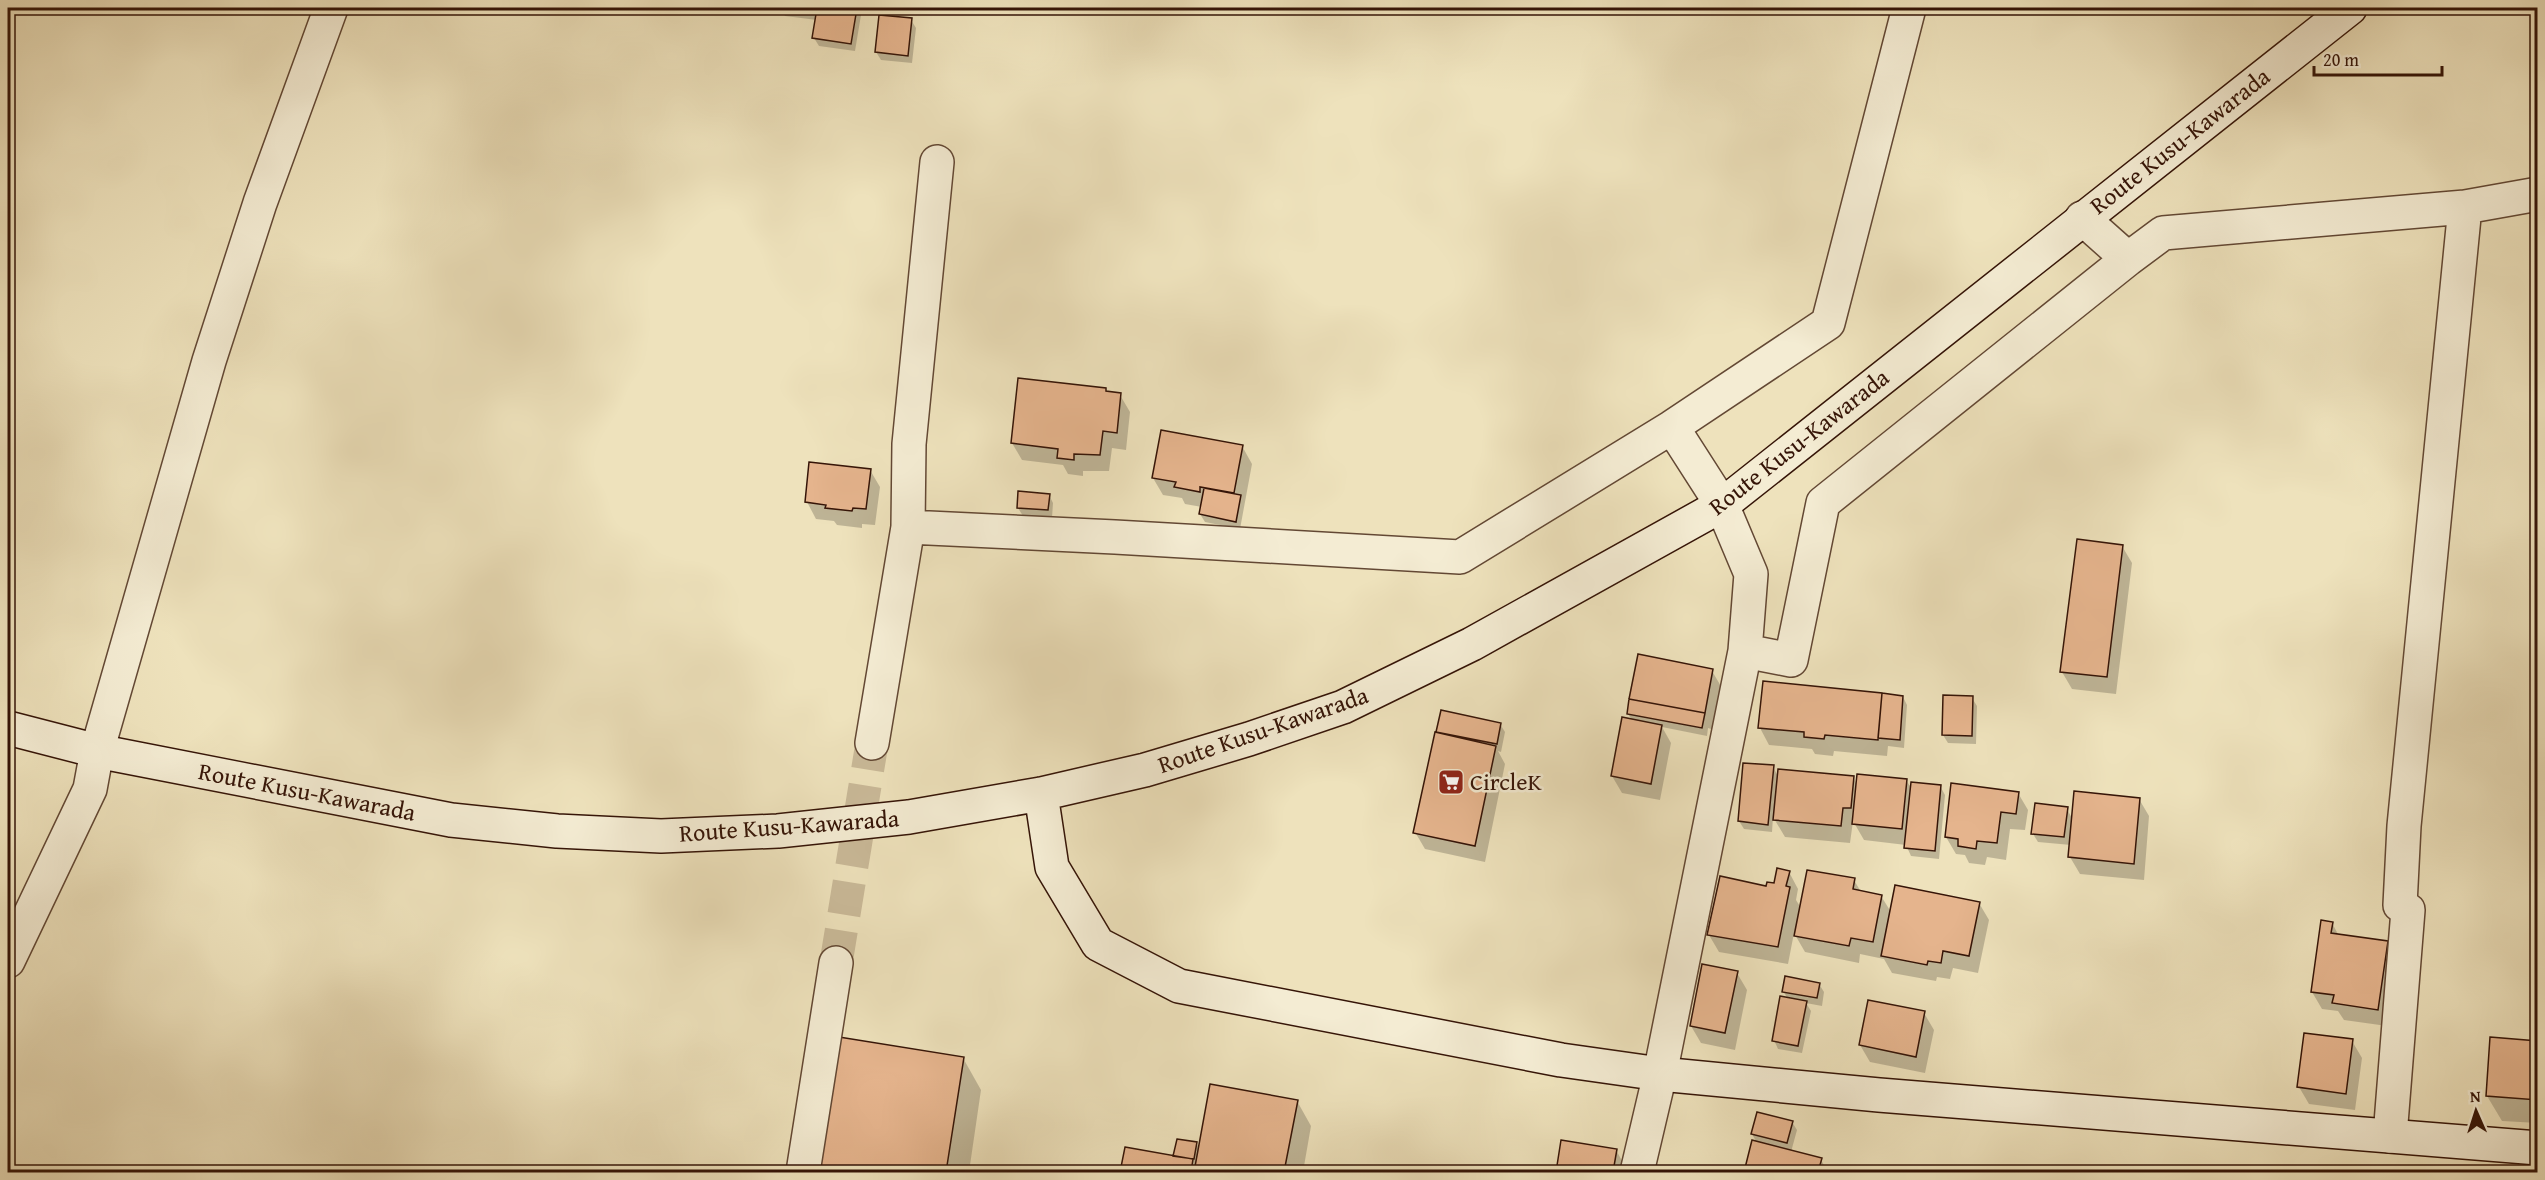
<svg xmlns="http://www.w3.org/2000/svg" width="2545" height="1180" font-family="'Gentium Book Plus',serif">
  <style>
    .shadow { fill: #0003 }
    .building { fill: #e5b48d; stroke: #351407; stroke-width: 1.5 }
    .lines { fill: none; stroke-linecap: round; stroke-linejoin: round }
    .street-tunnel { stroke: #c9b998; stroke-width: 33; stroke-dasharray: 33 16; stroke-linecap: butt }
    .street-casing { stroke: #634834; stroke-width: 36 }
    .secondary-casing { stroke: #351407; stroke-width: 36 }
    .street { stroke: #f4ecd3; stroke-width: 33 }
    .secondary { stroke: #f4ecd3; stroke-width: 33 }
    .labels { text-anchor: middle; stroke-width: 5; stroke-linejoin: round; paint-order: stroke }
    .street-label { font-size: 24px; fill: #351407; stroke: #f4ecd3 }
    .poi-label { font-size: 24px; fill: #351407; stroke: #f4ecd3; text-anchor: start }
  </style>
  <rect width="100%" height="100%" fill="#eee2bc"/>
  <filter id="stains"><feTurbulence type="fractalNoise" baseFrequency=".00333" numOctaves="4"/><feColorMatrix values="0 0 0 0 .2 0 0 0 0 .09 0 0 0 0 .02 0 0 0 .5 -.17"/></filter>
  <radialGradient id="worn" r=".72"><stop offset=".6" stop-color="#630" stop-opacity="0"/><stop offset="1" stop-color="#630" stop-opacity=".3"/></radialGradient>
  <path class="shadow" d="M781,8H857L861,15L855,51L819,46L814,38L817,20L785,16Z
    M880,16L911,20L916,28L912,63L881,60L876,52Z
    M1105,390L1107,393L1120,395L1130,412L1126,450L1112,448L1109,471H1083V476L1068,474L1063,465L1022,460L1012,443Z
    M1242,446L1252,464L1240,529L1205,522L1200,514L1202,507L1185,504L1182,498L1163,495L1153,478Z
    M870,470L880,487L875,525L862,524V528L837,525L834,521L816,519L807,502Z
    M1049,495L1053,503L1052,518L1023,516L1018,508Z
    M2122,546L2132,563L2116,694L2072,689L2062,672Z
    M1712,671L1722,688L1714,730L1708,728L1707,736L1662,727L1671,743L1660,800L1622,793L1612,776L1632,720L1628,714Z
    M1903,697L1907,705L1904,748L1888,746L1887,756L1834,751L1833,756L1815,754L1812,749L1769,745L1760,728Z
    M1972,698L1977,706L1976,744L1948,743L1943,735Z
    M1500,724L1505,732L1501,752L1498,751L1505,764L1485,862L1425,849L1415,832L1440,735L1438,731Z
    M1773,767L1779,778L1853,777L1857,785L1906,780L1912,789L1940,786L1945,795L1939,859L1911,856L1906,845L1864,840L1853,821L1850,843L1785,837L1773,817L1772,832L1744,829L1739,821Z
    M2018,793L2028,810L2025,830L2010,829L2006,860L1987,857L1985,865L1969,863L1965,855L1956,854L1946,837Z
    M2139,799L2149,816L2144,880L2080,874L2070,857L2071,845L2038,842L2033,834L2067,809L2073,820Z
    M1789,872L1798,889L1796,900L1801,908L1854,880L1861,892L1881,896L1891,912L1979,903L1989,920L1978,973L1953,968L1950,979L1937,977L1936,981L1892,973L1884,959L1860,954L1859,963L1805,952L1794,933L1788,964L1719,952L1709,935Z
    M2332,923L2339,936L2387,942L2396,959L2387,1026L2344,1020L2338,1011L2322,1009L2312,992Z
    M1737,973L1747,990L1735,1050L1701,1043L1691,1026Z
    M1819,984L1824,992L1822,1006L1806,1003L1811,1011L1802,1053L1778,1049L1774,1040L1788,999L1783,991Z
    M1924,1013L1934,1030L1925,1073L1870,1062L1860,1045Z
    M840,1039L963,1058L981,1090L969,1172H819Z
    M2352,1041L2362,1058L2355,1110L2309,1104L2299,1087Z
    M2538,1042V1123L2502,1121L2487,1096Z
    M1297,1101L1311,1126L1303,1172H1122L1126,1149L1175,1157L1196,1143L1200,1149Z
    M1792,1122L1797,1130L1791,1152L1821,1160L1828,1172H1745L1753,1142L1757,1143L1752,1134Z
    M1562,1142L1616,1150L1626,1168L1625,1172H1557Z"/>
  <path class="building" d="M779,8H811L810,12Z
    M817,8H857L851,44L812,38Z
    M879,15L912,18L908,56L875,52Z
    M1018,378L1106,388V391L1121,393L1117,433L1103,431L1100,455L1074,454V460L1057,458L1058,449L1011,443Z
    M1161,430L1243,445L1234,493L1200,487V492L1174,487L1176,482L1152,478Z
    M809,462L871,469L866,509L853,508L852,511L825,508L826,505L805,502Z
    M1204,488L1241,495L1236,522L1199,514Z
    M1018,491L1050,494L1048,510L1017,508Z
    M2077,539L2123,545L2107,677L2060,672Z
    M1638,654L1713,669L1705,713L1629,699Z
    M1763,681L1882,693L1878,740L1825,735L1824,739L1804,737V732L1758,728Z
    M1882,693L1903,696L1900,740L1878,738Z
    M1943,695L1973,696L1972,736L1942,735Z
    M1629,699L1705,713L1702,728L1627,714Z
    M1441,710L1501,723L1497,744L1436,732Z
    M1622,717L1662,725L1651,784L1611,776Z
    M1435,732L1496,746L1475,846L1413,833Z
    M1743,763L1774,765L1768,825L1738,821Z
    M1778,769L1854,776L1851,808H1843L1841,826L1773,820Z
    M1857,774L1907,779L1902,829L1852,824Z
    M1911,782L1941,785L1935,851L1904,848Z
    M1951,783L2019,792L2016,814L2001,812L1997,843L1977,841L1976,849L1958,846V839L1945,837Z
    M2074,791L2140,798L2134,864L2068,857Z
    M2035,803L2068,807L2064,837L2031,834Z
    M1777,868L1790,871L1786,886L1790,887L1778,947L1707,935L1720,876L1766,886L1767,882L1774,883Z
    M1807,870L1855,878L1853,889L1882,895L1873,942L1851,938L1849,946L1794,936Z
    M1895,885L1980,902L1969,956L1943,951L1941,963L1928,961L1927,965L1881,956Z
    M2321,920L2333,922L2331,933L2388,941L2378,1010L2332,1003L2334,995L2311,992Z
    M1702,964L1738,971L1725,1033L1690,1026Z
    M1785,976L1820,983L1817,998L1782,992Z
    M1780,996L1807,1001L1798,1046L1772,1041Z
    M1868,1000L1925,1011L1916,1057L1859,1045Z
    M2304,1033L2353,1039L2346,1094L2297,1087Z
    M839,1037L964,1057L946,1172H818Z
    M2490,1037L2538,1041V1100L2486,1096Z
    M1210,1084L1298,1100L1284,1172H1194Z
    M1757,1112L1793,1121L1787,1143L1751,1134Z
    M1177,1139L1197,1142L1194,1159L1173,1156Z
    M1561,1140L1617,1149L1613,1172H1556Z
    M1752,1140L1822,1158L1818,1172H1744Z
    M1125,1147L1193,1159L1191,1172H1120Z"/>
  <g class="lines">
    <path class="street-tunnel" d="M836,963L872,743"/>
    <defs>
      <path id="street" d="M2082,218L2128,259L2163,233L2465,207L2538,194
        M1672,427L1828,323L1909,8
        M908,527L1115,537L1460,557L1672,427L1722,505L1751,574L1745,651L1660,1074L1637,1172
        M1745,651L1791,660L1823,503L2128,259
        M872,743L908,527L909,444L937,162
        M8,961L90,789L97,751L209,361L260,203L331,8
        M2390,1136L2408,910L2400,905L2404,826L2465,207
        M803,1172L836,963"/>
      <path id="secondary" d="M8,728L97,751L451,820L557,831L661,836L778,831L909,817L1041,794L1145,770L1249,739L1343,707L1472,644L1722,505L2350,8
        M1041,794L1052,867L1098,944L1179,986L1561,1060L1660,1074L1879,1095L2538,1148"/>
    </defs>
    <use href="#street" class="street-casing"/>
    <use href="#secondary" class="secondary-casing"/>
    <use href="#street" class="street"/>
    <use href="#secondary" class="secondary"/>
  </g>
  <defs>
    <symbol id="supermarket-square" viewBox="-11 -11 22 22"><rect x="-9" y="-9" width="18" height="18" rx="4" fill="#8f2418" stroke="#f4ecd3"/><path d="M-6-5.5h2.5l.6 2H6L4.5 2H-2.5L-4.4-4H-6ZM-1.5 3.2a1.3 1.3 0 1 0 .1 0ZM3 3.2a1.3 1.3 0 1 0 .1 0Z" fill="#fff"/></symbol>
  </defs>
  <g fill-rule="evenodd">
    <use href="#supermarket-square" x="1436" y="767" width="30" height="30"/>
  </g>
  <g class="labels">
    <g class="street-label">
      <text transform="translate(2180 141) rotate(-38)" y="8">Route Kusu-Kawarada</text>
      <text transform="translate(1799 442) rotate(-38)" y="8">Route Kusu-Kawarada</text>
      <text transform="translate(1263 730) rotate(-19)" y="8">Route Kusu-Kawarada</text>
      <text transform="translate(307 792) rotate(11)" y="8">Route Kusu-Kawarada</text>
      <text transform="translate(789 826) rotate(-4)" y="8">Route Kusu-Kawarada</text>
    </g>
    <g class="poi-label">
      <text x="1470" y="790">CircleK</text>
    </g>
  </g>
  <rect width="2545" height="1180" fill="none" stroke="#eee2bc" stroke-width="30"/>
  <rect x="9" y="9" width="2527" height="1162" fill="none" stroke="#351407" stroke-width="3"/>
  <rect x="15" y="15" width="2515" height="1150" fill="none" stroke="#351407" stroke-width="1.5"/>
  <g transform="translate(2476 1111) rotate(357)" stroke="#f4ecd3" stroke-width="4.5" paint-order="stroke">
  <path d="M0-4.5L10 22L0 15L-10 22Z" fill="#351407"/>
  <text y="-9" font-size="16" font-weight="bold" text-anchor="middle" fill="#351407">N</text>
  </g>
  <path d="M2314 66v9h128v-9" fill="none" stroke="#351407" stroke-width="3"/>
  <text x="2323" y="66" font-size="18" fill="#351407" stroke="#f4ecd3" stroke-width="4.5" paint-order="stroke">20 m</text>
  <rect width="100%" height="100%" filter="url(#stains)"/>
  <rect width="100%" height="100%" fill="url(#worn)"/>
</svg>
